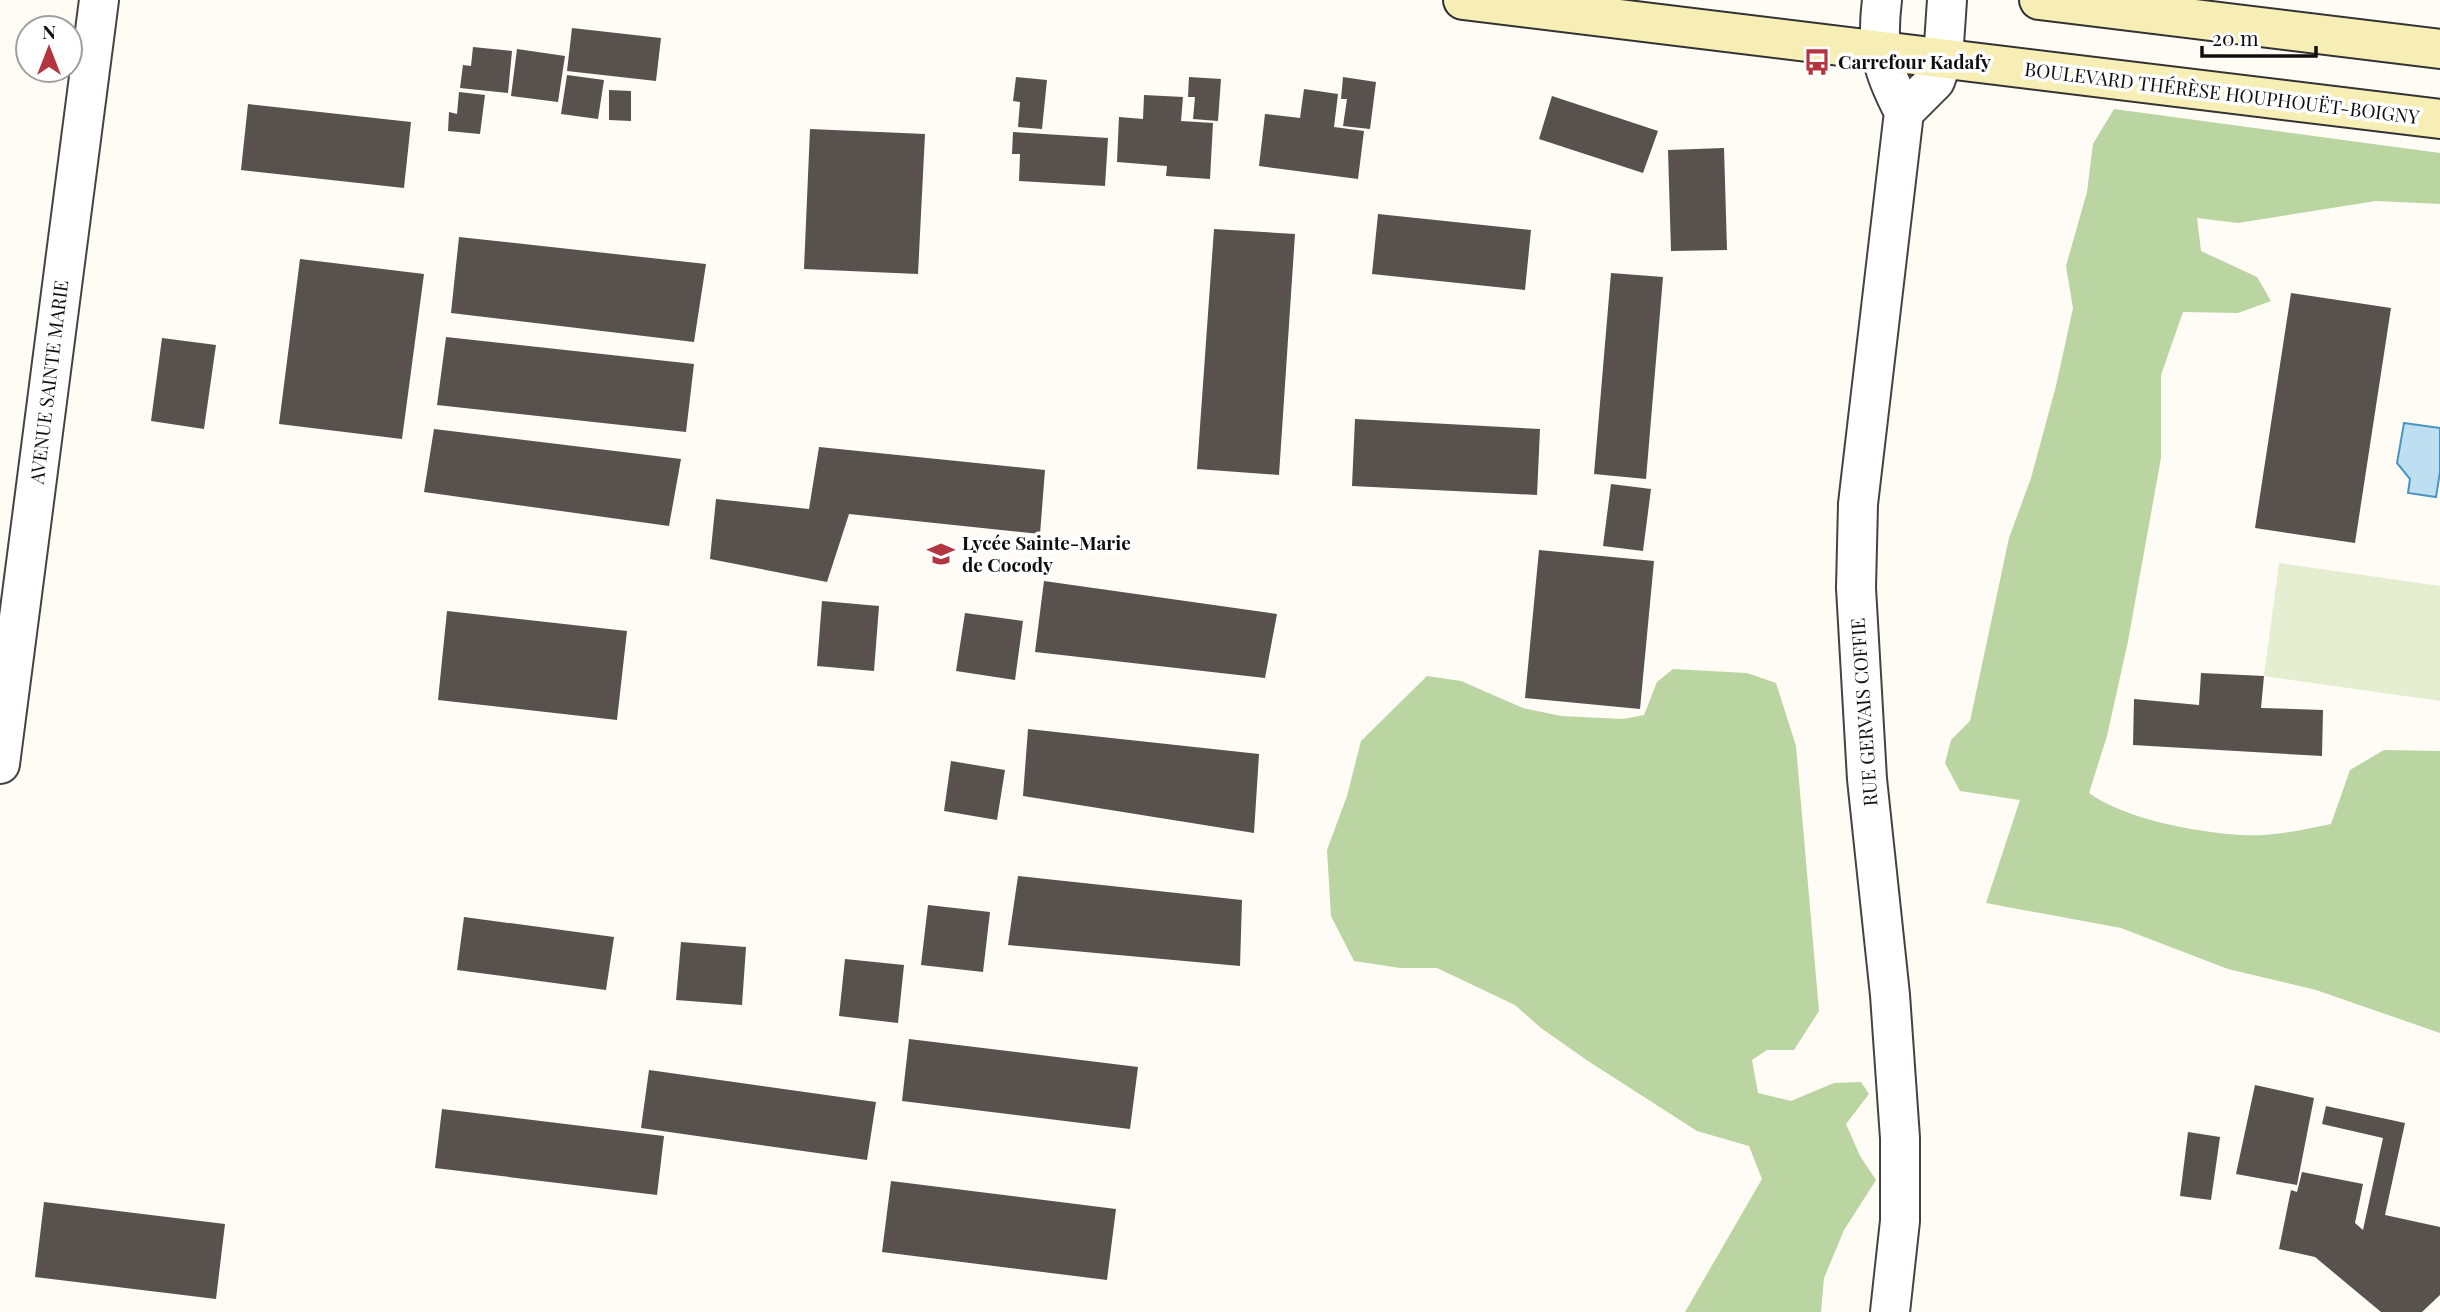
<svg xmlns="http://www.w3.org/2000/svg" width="2440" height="1312" font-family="'Playfair Display',serif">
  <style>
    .forest { fill: #bad5a1 }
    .pitch { fill: #e5eed1 }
    .water { fill: #bddff1; stroke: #4b95c1; stroke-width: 2 }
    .building { fill: #58514d }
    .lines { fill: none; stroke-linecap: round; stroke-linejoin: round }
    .minor-casing { stroke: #434343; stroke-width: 42 }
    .secondary-casing { stroke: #323232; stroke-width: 42 }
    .minor { stroke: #fff; stroke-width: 38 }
    .secondary { stroke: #f7eeb6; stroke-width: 38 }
    .labels { text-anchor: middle; stroke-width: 7; stroke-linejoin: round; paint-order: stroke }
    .poi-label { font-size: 19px; font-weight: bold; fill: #101010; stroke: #fff; text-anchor: start }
    .street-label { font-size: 19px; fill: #101010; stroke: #fff }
  </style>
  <rect width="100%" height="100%" fill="#fefcf4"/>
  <path class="forest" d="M2114,109L2440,153V204L2376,201L2238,223L2197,218L2201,251L2257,277L2271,301L2238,313L2183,312L2161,375V458L2128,641L2107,736L2089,793C2125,819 2195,832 2240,835C2270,837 2302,830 2331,824L2350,770L2384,750L2440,751V1033L2316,990L2228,969L2121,928L1986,903L2020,800L1960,791L1945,763L1951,740L1970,721L2009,538L2031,478L2056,386L2073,308L2066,266L2087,192L2093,144Z
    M1673,669L1747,673L1776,683L1796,746L1819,1011L1794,1050H1767L1752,1060L1758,1093L1791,1101L1834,1083L1861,1082L1869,1094L1846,1124L1860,1156L1876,1180L1844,1230L1824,1278L1821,1312H1685L1762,1179L1749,1146L1697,1131L1588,1061L1541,1028L1515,1005L1437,968H1400L1354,961L1331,916L1327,850L1347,796L1361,741L1427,676L1461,681L1523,708L1561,716L1623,719L1644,715L1657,682Z"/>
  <path class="pitch" d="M2279,563L2440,586V701L2264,676Z"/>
  <path class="water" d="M2404,423L2440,428V472L2436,497L2408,493L2410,479L2397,463Z"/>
  <path class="building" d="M572,28L661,38L656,81L567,71Z
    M473,47L512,51L508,93L460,88L463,65L471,66Z
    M517,49L565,56L558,102L511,96Z
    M567,75L604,80L598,119L561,114Z
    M1016,77L1047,80L1042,129L1018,127L1020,102L1013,101Z
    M1189,77L1221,79L1218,121L1193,119L1195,97H1188Z
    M1343,77L1376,82L1370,129L1343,126L1347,99H1341Z
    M1304,89L1338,94L1334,127L1364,131L1358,179L1259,166L1265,114L1300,118Z
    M609,90L631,91V121L609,120Z
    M459,92L485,95L480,134L448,131L449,112L457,114Z
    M1144,95L1183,97L1181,121L1213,123L1210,179L1166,176L1167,166L1117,162L1119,117L1143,119Z
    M1552,96L1658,131L1643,173L1539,139Z
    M248,104L411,122L404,188L241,170Z
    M810,129L925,134L918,274L804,269Z
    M1013,132L1108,138L1105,186L1019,181L1020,154H1012Z
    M1724,148L1727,250L1671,251L1668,150Z
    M1378,214L1531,230L1525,290L1372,274Z
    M1214,229L1295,234L1279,475L1197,469Z
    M459,237L706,264L694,342L451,313Z
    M300,259L424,274L402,439L279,424Z
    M1611,273L1663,277L1646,479L1594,474Z
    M2291,293L2391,308L2355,543L2255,528Z
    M446,337L694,364L686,432L437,405Z
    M162,338L216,345L204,429L151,421Z
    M1355,419L1540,429L1537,495L1352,486Z
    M434,429L681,459L669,526L424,492Z
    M819,447L1045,470L1040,534L849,514L827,582L710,559L716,499L809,509Z
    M1611,484L1651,489L1643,551L1603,546Z
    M1539,550L1654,561L1640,709L1525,698Z
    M1044,581L1277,614L1265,678L1035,652Z
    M822,601L879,606L874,671L817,666Z
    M447,611L627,631L617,720L438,700Z
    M965,613L1023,621L1015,680L956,671Z
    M2201,673L2264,676L2261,708L2323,710L2322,756L2133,745L2134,699L2199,705Z
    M1028,729L1259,754L1254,833L1023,796Z
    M951,761L1005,770L997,820L944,811Z
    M1018,876L1242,900L1240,966L1008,945Z
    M928,905L990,912L983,972L921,965Z
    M464,917L614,937L606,990L457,970Z
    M681,942L746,947L742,1005L676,1000Z
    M845,959L904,965L898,1023L839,1016Z
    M909,1039L1138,1067L1130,1129L902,1101Z
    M649,1070L876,1102L867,1160L641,1128Z
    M2255,1085L2314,1098L2297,1185L2236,1174Z
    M2326,1106L2405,1123L2385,1215L2440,1227V1295L2422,1312H2381L2315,1257L2279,1249L2291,1190L2297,1192L2302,1172L2363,1184L2355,1223L2363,1230L2383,1138L2322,1124Z
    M442,1109L664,1136L657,1195L435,1168Z
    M2188,1132L2220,1137L2211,1200L2180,1196Z
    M891,1181L1116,1209L1107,1280L882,1252Z
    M44,1202L225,1224L216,1299L35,1277Z"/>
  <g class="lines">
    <defs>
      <path id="minor" d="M1882,0C1876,48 1882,70 1904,112
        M1904,112L1935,81L1943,59L1947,0
        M0,764L99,0
        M1890,1312L1900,1221V1138L1890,995L1867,779L1856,588L1858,504L1904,112"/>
      <path id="secondary" d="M1463,0L2440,119
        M2039,0L2440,49"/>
    </defs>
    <use href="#minor" class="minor-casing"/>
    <use href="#secondary" class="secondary-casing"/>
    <use href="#minor" class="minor"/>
    <use href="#secondary" class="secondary"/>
  </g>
  <defs>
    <symbol id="bus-bare" viewBox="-9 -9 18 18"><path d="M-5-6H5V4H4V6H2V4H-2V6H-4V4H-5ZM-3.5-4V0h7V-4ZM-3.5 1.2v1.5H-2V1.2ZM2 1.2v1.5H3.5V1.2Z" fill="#b3353f" stroke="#fff" stroke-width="2.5" paint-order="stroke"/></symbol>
    <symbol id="school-bare" viewBox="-9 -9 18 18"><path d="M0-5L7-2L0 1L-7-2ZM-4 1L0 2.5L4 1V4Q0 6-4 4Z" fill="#b3353f" stroke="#fff" stroke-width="2.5" paint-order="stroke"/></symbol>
  </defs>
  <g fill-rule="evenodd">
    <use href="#bus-bare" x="1798" y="43" width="38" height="38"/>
    <use href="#school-bare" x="922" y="535" width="38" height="38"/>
  </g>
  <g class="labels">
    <g class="poi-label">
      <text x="1838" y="69">Carrefour Kadafy</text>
      <text x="962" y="550">Lycée Sainte-Marie<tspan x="962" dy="22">de Cocody</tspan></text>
    </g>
    <g class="street-label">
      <text transform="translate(2222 93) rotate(7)" y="7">BOULEVARD THÉRÈSE HOUPHOUËT-BOIGNY</text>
      <text transform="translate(49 382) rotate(-83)" y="7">AVENUE SAINTE MARIE</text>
      <text transform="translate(1864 712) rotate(-94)" y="7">RUE GERVAIS COFFIE</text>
    </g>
  </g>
  <g transform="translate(49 49)"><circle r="33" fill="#ffffff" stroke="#9f9f9f" stroke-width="2"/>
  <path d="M0-5L12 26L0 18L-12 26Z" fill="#b3353f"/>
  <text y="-10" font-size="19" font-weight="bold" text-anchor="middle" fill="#101010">N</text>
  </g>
  <path d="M2202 46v10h114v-10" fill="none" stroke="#101010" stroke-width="3.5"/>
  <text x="2212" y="46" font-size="21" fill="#101010" stroke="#ffffff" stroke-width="5" paint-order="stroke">20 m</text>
</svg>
